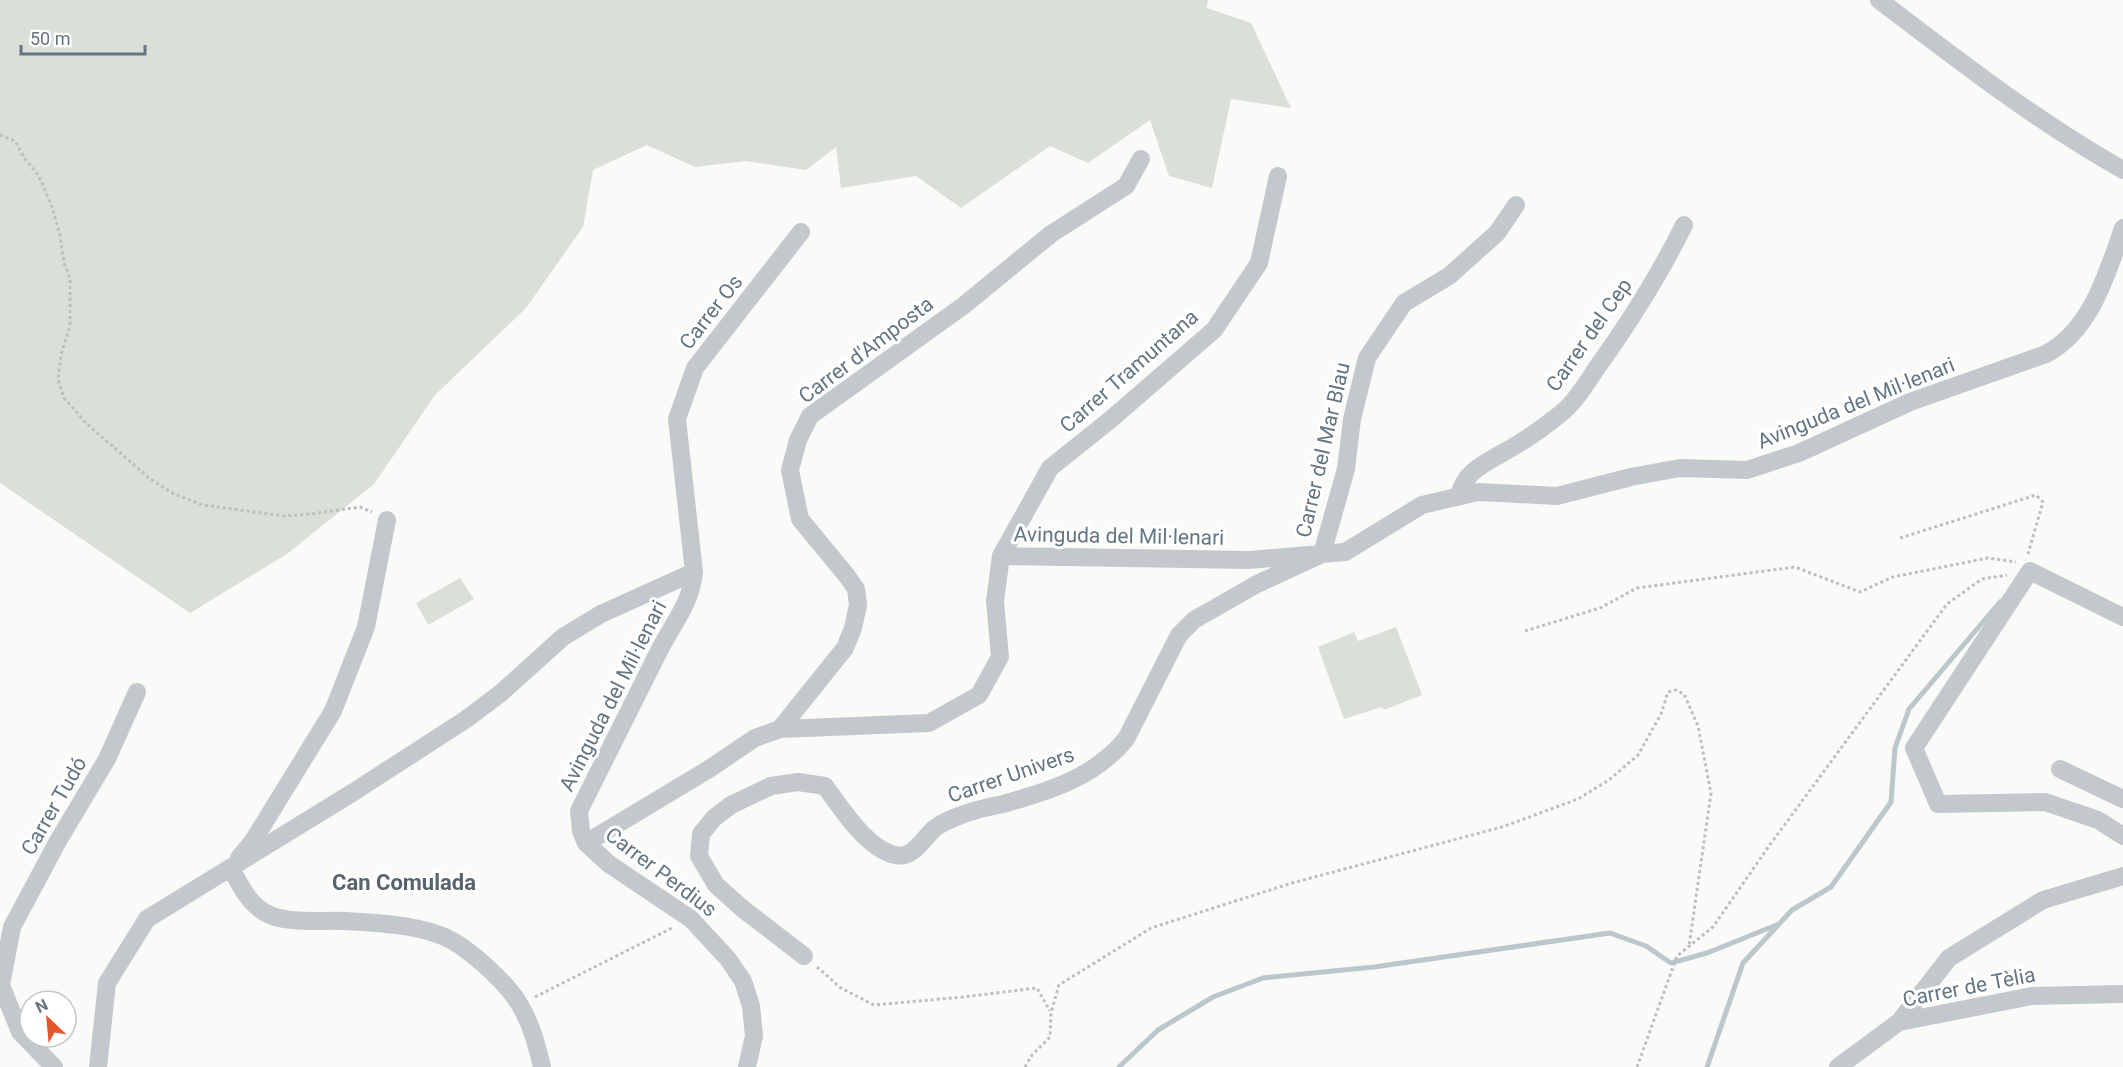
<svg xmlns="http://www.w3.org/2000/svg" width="2123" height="1067" font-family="Roboto,sans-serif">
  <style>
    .green { fill: #dadfd7 }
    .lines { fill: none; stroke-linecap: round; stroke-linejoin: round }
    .stream { stroke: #bbc7cb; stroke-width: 5 }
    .path { stroke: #bbbfc2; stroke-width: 3; stroke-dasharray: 3 3; stroke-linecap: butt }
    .minor { stroke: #c3c8cc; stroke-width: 18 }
    .labels { text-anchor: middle; stroke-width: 6; stroke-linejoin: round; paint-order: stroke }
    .street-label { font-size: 21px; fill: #657683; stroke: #fff }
    .neighbourhood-label { font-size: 22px; font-weight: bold; fill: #57646e; stroke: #fff }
  </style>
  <rect width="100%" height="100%" fill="#fafaf8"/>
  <path class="green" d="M0,0H1208L1207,8L1251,23L1291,108L1231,99L1212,188L1169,176L1150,120L1088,163L1050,146L961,208L916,176L841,188L836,147L806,170L746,161L695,167L647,145L593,170L583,227L526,308L435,395L374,484L287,554L190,613L0,483Z
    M460,578L474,599L428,625L416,603Z
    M1396,627L1422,695L1384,710L1382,707L1344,719L1318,647L1354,632L1358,641Z"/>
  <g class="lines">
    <path class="stream" d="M1119,1067L1158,1030L1213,997L1263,978L1374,967L1610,933L1646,946L1671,963L1707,953L1779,924
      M1707,1067L1743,963L1792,910L1831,887L1891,802L1895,748L1909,709L2000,602"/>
    <path class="path" d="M0,135L15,141L25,159L39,176L52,207L60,236L64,263L70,278V326L61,355L58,379L64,398L86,423L149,478L174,494L203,505L283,516L311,514L360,507L372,512
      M1900,538L2036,495L2043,502L2028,554
      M1525,631L1600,608L1637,588L1795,567L1860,592L1893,577L1988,558L2016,562
      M817,967L841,988L874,1005L963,997L1037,988L1050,1011
      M535,997L674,927
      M1025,1067L1032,1055L1050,1037L1051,1013L1059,985L1151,928L1292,883L1502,827L1578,799L1609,780L1638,755L1661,714L1668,692L1676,690L1684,694L1698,726L1711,793L1689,946
      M1637,1067L1677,956L1713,927L1769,846L1947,604L1982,579L2007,575"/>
    <path class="minor" d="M1879,0C1958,60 2036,121 2123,170
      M1459,496C1464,471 1486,463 1506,451C1524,441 1543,428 1559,415C1574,404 1586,384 1596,369C1629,323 1659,276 1684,225
      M1001,556L1050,468L1110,420L1214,330L1259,263L1278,176
      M694,572L677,419L695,368L801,232
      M2123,617L2030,571L1914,748L1938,804L2045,802L2098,820L2123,836
      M780,729L845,648L853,628L858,605L856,589L847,576L800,519L790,470L798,440L810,416L963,306L1051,234L1126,186L1141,159
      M2060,769L2123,799
      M586,843L609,864L691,919L728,959L743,981L751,1006L754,1036L747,1067
      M239,858L253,841L333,711L366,627L387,520
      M231,869C241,886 249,905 268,914C287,924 323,920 345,921C377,923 409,924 440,935C465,944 508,983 521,1007C532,1026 537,1046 542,1067
      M804,956L743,909L716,885L699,856L701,834L714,818L731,805L771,786L798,782L825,786C841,808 867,849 895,855C914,859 923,838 935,828C942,823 951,819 959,816C973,810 988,807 1003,804C1050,791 1095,777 1126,739L1179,635L1194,620L1257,584L1322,554L1346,469L1352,419L1367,358L1404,303L1449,276L1497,233L1516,205
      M1899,1022L1949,958L2043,900L2123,876
      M54,1067L20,1032L1,985L12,927L58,841L107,759L137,692
      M98,1067L107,983L147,919L352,793L465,720L501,693L563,637L601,614L694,572C691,604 673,623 659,651C633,704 606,757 579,811L581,831L586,843L709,769L755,738L780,729L929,723L979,695L1000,657L995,601L1001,556L1249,560L1345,552L1422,505L1478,492L1557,496L1631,477L1680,468L1747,470L1799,453L1910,402L2046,354C2091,330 2107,274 2123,228
      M1838,1067L1899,1022L2032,996L2123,994"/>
  </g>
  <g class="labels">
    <g class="street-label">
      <text transform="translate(711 312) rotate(-52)" y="7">Carrer Os</text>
      <text transform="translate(1589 335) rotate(-55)" y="7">Carrer del Cep</text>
      <text transform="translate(866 350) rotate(-37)" y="7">Carrer d'Amposta</text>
      <text transform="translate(1129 371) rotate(-41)" y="7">Carrer Tramuntana</text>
      <text transform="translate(1856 403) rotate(-22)" y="7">Avinguda del Mil·lenari</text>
      <text transform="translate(1323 450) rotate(-77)" y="7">Carrer del Mar Blau</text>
      <text transform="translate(1119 536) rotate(1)" y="7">Avinguda del Mil·lenari</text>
      <text transform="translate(613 696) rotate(-63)" y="7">Avinguda del Mil·lenari</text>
      <text transform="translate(1011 775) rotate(-19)" y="7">Carrer Univers</text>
      <text transform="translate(54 806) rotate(-60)" y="7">Carrer Tudó</text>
      <text transform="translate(661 872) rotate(37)" y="7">Carrer Perdius</text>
      <text transform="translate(1969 987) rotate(-11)" y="7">Carrer de Tèlia</text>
    </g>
    <g class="neighbourhood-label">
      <text x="404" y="890">Can Comulada</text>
    </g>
  </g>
  <g transform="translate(48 1019) rotate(334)"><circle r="28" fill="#ffffff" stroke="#c1c8cd" stroke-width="1.5"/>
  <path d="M0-4.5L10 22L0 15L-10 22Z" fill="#e4572e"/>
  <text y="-9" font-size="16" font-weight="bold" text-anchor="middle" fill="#657683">N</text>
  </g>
  <path d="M21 45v9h124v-9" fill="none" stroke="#657683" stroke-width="3"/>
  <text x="30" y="45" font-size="18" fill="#657683" stroke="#ffffff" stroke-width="4.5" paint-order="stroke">50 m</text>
</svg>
